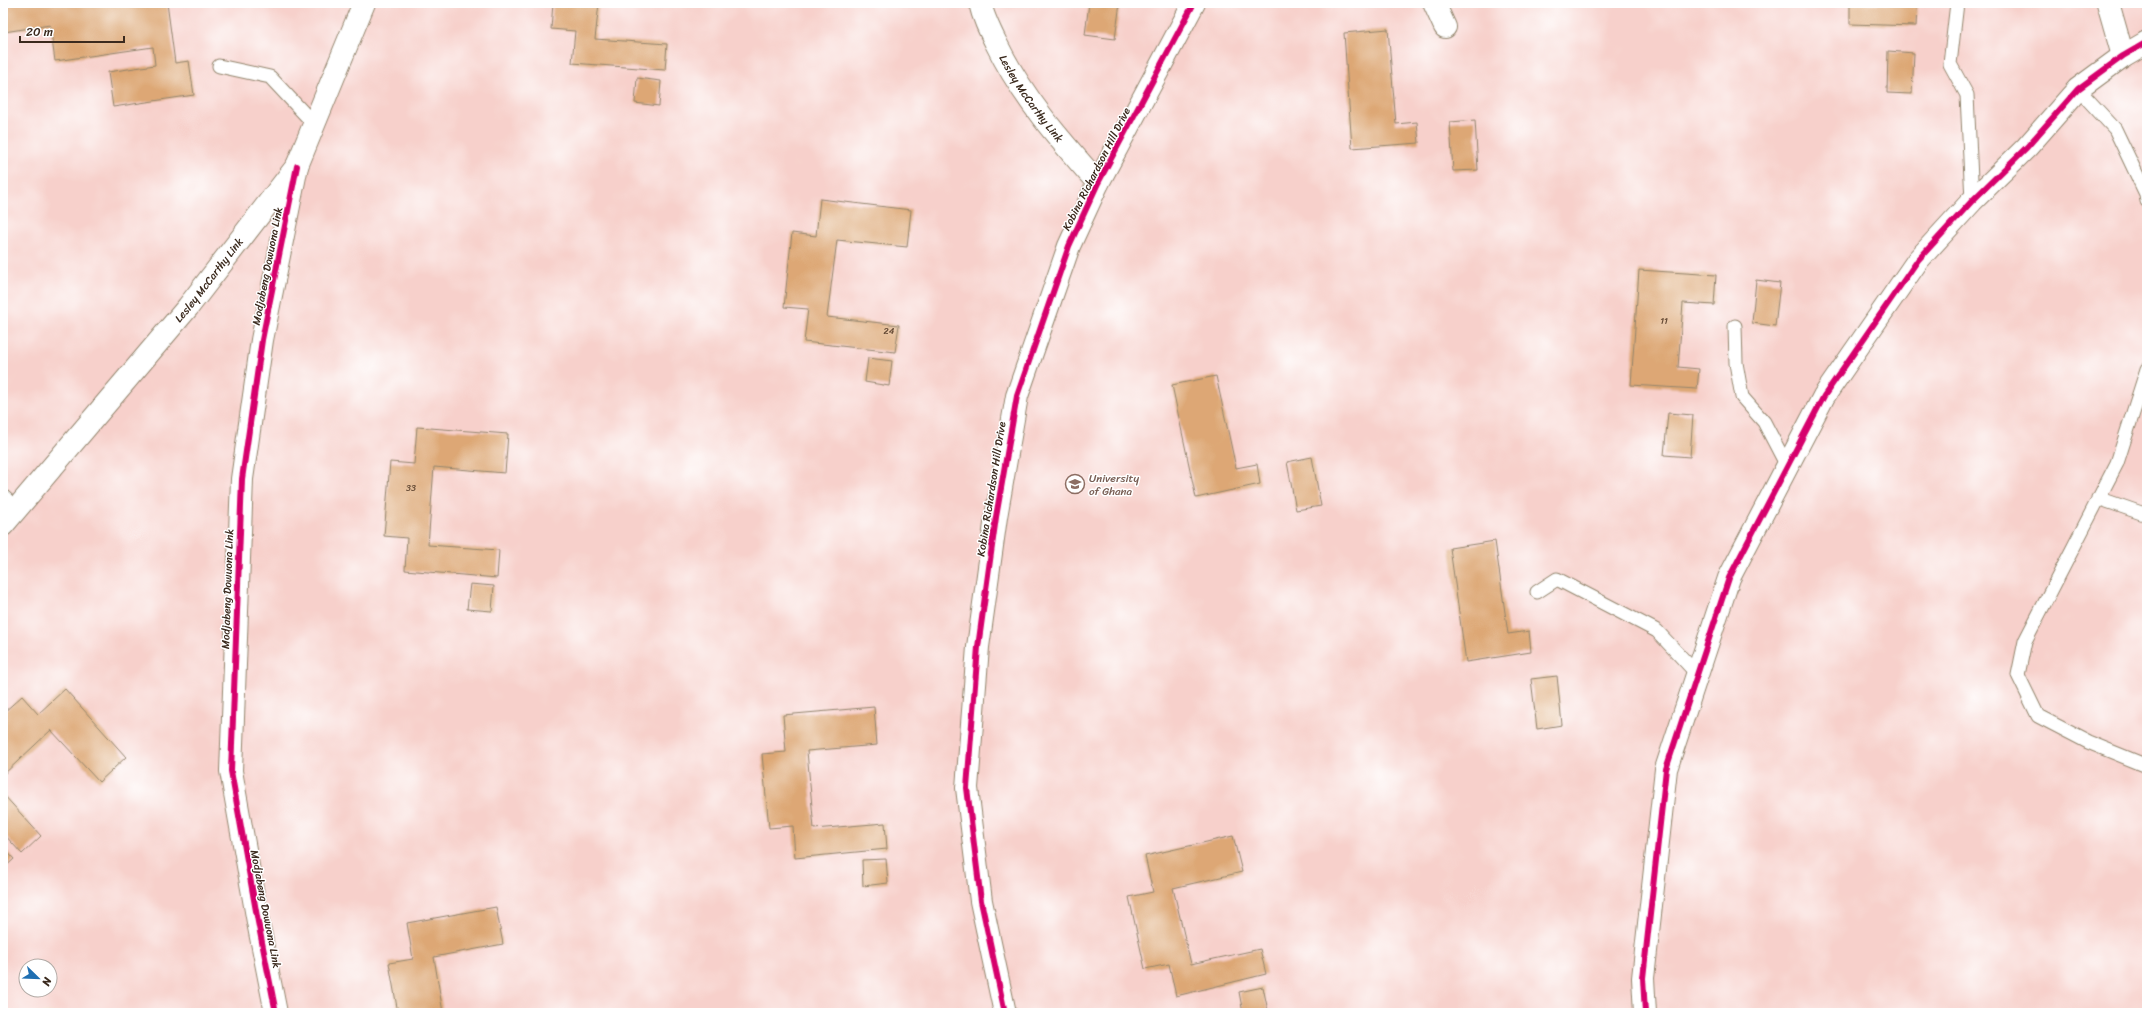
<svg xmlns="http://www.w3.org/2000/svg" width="2150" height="1016" font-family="Sriracha,sans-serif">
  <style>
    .built { fill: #f7d0cb; fill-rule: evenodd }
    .building { fill: #dda774 }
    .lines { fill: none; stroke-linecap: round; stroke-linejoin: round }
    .lane-casing { stroke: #92846c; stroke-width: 15 }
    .street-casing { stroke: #92846c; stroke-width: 24 }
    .lane { stroke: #fff; stroke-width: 13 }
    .street { stroke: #fff; stroke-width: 22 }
    .cycleway-casing { stroke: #fff; stroke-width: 8 }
    .cycleway { stroke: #d6006c; stroke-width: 6 }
    .labels { text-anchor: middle; stroke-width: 3; stroke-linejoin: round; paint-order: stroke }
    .number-label { font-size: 9px; fill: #644934 }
    .street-label { font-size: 11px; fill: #3b2a1e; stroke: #fff }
    .education-label { font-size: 11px; fill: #785e54; stroke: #fff; text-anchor: start }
  </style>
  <rect width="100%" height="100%" fill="#fff"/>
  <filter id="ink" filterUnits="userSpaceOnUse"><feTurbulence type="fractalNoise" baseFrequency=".025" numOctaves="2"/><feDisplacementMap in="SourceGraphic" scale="8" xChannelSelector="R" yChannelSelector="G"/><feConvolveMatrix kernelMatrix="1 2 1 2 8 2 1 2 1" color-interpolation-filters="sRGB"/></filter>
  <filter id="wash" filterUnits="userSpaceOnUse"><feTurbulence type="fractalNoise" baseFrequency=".012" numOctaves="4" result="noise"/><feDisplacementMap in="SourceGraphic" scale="16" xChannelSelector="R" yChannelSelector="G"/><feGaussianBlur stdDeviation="0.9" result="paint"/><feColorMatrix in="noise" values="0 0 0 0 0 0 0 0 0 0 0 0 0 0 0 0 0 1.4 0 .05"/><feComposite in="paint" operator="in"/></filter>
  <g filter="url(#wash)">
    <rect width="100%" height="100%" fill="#e9dfbb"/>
    <path class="built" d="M3,3H2147V1013H3ZM26,966H50V990H26Z"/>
    <g id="blocks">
      <path class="building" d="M3,3H167L175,63L189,61L194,95L113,107L108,72L155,65L153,47L55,61L50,25L4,32Z
        M553,3H599L595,39L667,44L665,70L572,63L575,31L551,29Z
        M1089,3H1120L1115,39L1085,35Z
        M1850,3L1917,5L1916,26L1850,24Z
        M1388,29L1396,124L1417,122L1419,143L1352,148L1344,33Z
        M1888,51L1914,53L1912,94L1887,93Z
        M637,78L661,81L659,106L635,103Z
        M1475,120L1478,170L1453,171L1450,122Z
        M820,199L911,210L907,247L837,240L827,317L899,325L895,352L804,342L808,309L784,307L792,233L816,236Z
        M1639,270L1716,275L1714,305L1683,303L1678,367L1699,369L1697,389L1631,385Z
        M1756,280L1780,283L1775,326L1752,323Z
        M868,358L892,361L889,386L865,382Z
        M1216,376L1236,468L1257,464L1260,484L1196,498L1172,385Z
        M1668,413L1693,415L1690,457L1664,455Z
        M417,427L508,434L505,473L434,467L428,545L499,550L497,578L405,570L407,538L384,536L390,462L414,464Z
        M1312,457L1321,506L1296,510L1287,462Z
        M1495,541L1508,634L1529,631L1531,652L1466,662L1450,548Z
        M470,584L494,586L492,611L467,609Z
        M1557,676L1562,725L1537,729L1531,679Z
        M65,689L126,757L99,782L51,730L3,775V713L22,696L38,714Z
        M874,707L877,745L807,751L814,829L885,823L887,849L795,858L793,826L769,828L762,754L786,752L783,715Z
        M3,794L41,836L22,854L3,833Z
        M1233,836L1242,872L1173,888L1191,964L1260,949L1266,974L1176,996L1169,964L1145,969L1129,897L1153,892L1145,856Z
        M3,847L14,859L3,869Z
        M886,859L888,883L863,886L862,860Z
        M496,907L503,944L434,957L443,1013H398L389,963L413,959L407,923Z
        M1263,987L1268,1011L1243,1013L1239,992Z"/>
    </g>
  </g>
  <g filter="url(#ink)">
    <use href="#blocks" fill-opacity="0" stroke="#92846c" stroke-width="1"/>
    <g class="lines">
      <defs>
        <path id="lane" d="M1957,3L1950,64L1967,95L1972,201
          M219,66L270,77L314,124
          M2078,89L2115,129L2146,194L2147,201
          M1735,326L1736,363L1742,397L1764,422L1787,466
          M2147,369L2117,463L2025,641L2018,675L2038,716L2088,742L2147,766
          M3,496L17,509
          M2098,498L2147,515
          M1537,592L1557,579L1657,631L1697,674"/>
        <g id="street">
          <path id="s1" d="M980,3C983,17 989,29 996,43C1022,97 1059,139 1098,183"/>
          <path d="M1434,3L1445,27"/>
          <path d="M2108,3L2123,56"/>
          <path id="s2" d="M3,525L188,307L297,166L364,3"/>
          <path d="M276,1013L258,922L231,771L242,479L262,340L297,166"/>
          <path d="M1005,1013L981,901L967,788L978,647L996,517L1017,396L1069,246L1098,183L1194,3"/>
          <path d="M1645,1013L1643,978L1666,769L1729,578L1824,396L1918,260L1972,201L2027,147L2078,89L2123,56L2147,42"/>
        </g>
      </defs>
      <use href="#lane" class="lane-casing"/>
      <use href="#street" class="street-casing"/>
      <use href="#lane" class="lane"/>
      <use href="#street" class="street"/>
      <defs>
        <path id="cycleway" d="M276,1013L258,922L231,771L242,479L262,340L297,166
          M1005,1013L981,901L967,788L978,647L996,517L1017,396L1069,246L1098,183L1194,3
          M1645,1013L1643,978L1666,769L1729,578L1824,396L1918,260L1972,201L2027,147L2078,89L2123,56L2147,42"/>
      </defs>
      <use href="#cycleway" class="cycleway-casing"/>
      <use href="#cycleway" class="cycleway"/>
    </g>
  </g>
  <defs>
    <symbol id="university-ring" viewBox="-11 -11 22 22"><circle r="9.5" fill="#fff" stroke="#8d6e63" stroke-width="1.5"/><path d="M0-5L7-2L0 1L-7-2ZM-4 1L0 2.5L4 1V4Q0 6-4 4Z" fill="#8d6e63"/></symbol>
  </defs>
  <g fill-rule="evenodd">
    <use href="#university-ring" x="1064" y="473" width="22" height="22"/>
  </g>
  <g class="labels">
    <g class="number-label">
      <text x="1664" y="324">11</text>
      <text x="889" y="334">24</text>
      <text x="411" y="491">33</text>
    </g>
    <g class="street-label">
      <text dy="4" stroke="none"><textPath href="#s1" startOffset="109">Lesley McCarthy Link</textPath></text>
      <text transform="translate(1096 169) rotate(-63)" y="4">Kobina Richardson Hill Drive</text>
      <text transform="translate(267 266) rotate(-79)" y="4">Modjabeng Dowuona Link</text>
      <text dy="4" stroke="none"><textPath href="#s2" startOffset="320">Lesley McCarthy Link</textPath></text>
      <text transform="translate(991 489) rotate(-81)" y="4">Kobina Richardson Hill Drive</text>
      <text transform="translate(227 589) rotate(-88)" y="4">Modjabeng Dowuona Link</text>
      <text transform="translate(266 909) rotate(79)" y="4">Modjabeng Dowuona Link</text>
    </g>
    <g class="education-label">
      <text x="1089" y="482">University<tspan x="1089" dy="13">of Ghana</tspan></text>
    </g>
  </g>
  <rect width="2150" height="1016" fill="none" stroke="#fff" stroke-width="16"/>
  <g transform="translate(38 978) rotate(113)"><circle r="19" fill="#ffffff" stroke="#b1aaa5"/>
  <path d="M0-3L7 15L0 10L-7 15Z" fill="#1f6fb2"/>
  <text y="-6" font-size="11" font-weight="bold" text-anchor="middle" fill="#3b2a1e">N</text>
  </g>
  <path d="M20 36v6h104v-6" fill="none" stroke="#3b2a1e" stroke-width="2"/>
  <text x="26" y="36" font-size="12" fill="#3b2a1e" stroke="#ffffff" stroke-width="3" paint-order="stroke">20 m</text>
</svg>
